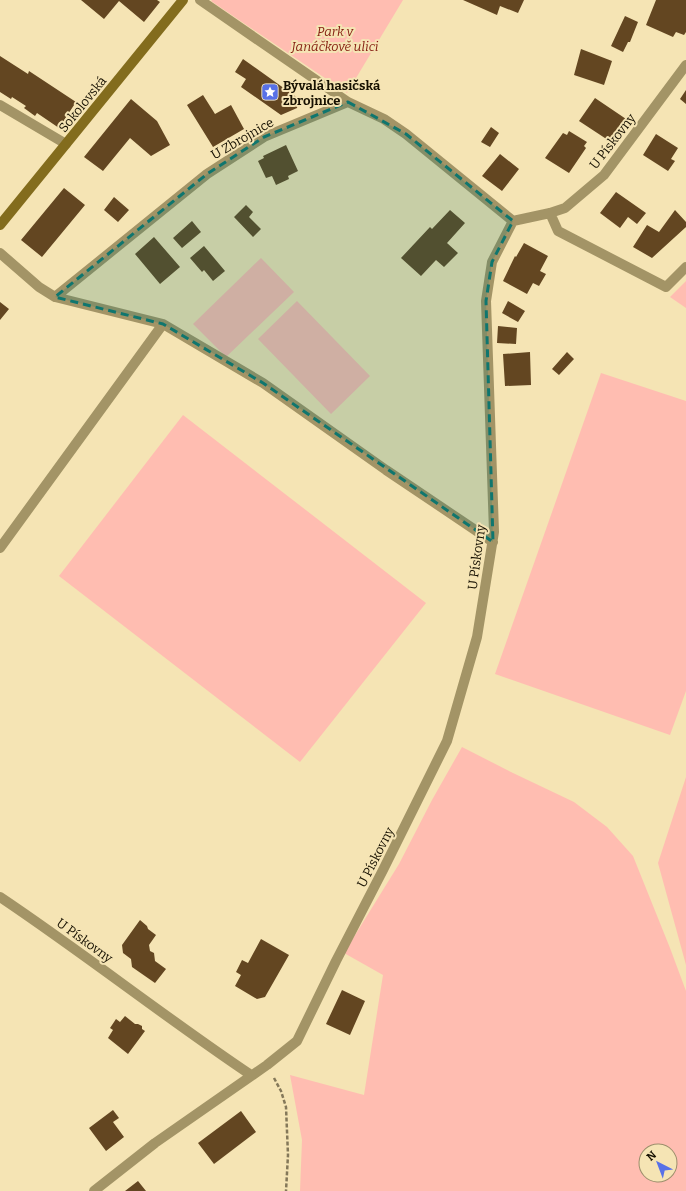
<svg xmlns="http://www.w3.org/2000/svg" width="686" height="1191" font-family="Bitter,serif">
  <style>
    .green { fill: #ffbdb1; fill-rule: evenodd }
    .building { fill: #634621 }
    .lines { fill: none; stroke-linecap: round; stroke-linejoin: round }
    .path { stroke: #847859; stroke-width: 2.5; stroke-dasharray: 4 2; stroke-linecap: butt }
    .street { stroke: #a39466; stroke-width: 10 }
    .secondary { stroke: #836c1d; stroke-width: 10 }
    .marked { fill: #0f766e; fill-opacity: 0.2; stroke: #0f766e; stroke-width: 3; stroke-dasharray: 8 5; stroke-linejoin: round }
    .labels { text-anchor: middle; stroke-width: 4; stroke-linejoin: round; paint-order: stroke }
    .park-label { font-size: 13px; font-style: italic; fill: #851f11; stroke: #f5e4b4 }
    .poi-label { font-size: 13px; font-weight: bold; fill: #161001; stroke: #f5e4b4; text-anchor: start }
    .street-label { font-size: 13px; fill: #161001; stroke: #f5e4b4 }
  </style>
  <rect width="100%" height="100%" fill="#f5e4b4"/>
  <path class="green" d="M212,0H403L347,93L211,1Z
    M261,258L294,292L226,357L193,324Z
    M686,281V308L670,297Z
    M297,301L370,376L331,414L258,339Z
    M601,373L686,401V691L670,735L495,674Z
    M183,415L426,603L300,762L59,576Z
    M462,747L513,773L574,802L607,827L633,856L670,948L686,991V1191H300L302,1140L290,1075L364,1095L383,975L344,953L399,864L432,800ZM646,1151H670V1175H646Z
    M686,777V965L658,863Z"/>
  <path class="building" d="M81,0H157L160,2L144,22L119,1L104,19Z
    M463,0H524L518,13L500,6L497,15Z
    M656,0H686V32L684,35L676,32L673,37L646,25Z
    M625,16L638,22L630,42H628L623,52L611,46Z
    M581,49L612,61L604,85L574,75Z
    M0,56L28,74L29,71L76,102L59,128L37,113L35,116L24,108L26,106L12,97L11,99L0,92Z
    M243,59L299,99L297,108L281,115L241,87L246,79L235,72Z
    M686,90V104L680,99Z
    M203,95L215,114L231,105L244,129L213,147L187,105Z
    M595,98L629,121L623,131H622L620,134L621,135L614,144L579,121Z
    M131,99L157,121L170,145L151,156L130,138L103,171L84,157Z
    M491,127L499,133L490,147L481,142Z
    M569,131L587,142L584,146L586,148L569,173L545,158L563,133L567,135Z
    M656,134L678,148L671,159L675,161L668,171L643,155Z
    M286,145L298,171L288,176L289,179L276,185L272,176L266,178L258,161L264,158L263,156Z
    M500,154L519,169L502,191L482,176Z
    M64,188L85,205L42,257L21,240Z
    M616,192L646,213L637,224L628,217L620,228L600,213Z
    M114,197L129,210L118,222L104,210Z
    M246,205L253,212L249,217L261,229L253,237L234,217Z
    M450,210L465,223L447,243L458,253L444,267L436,260L421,276L401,258L430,227L432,229Z
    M675,210L686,222V227L652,258L633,247L647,225L659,232Z
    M192,221L201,232L182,248L173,238Z
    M154,237L180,267L160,284L135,254Z
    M524,243L548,256L540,271L546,274L539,286L533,283L527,294L503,281L515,256L516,257Z
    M204,246L225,271L213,281L204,270L202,272L190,258Z
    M508,301L525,311L518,322L502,313Z
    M0,302L9,309L0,320Z
    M498,326L517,328L516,344L497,343Z
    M530,352L531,385L505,386L503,354Z
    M567,352L574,359L559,375L552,369Z
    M140,920L147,926L148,929L156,935L149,945L150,951L154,953L155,961L166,969L155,983L132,967L131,959L123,953L122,945Z
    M261,939L289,955L265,997L257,999L235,986L241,975L236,972L242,960L248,963Z
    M342,990L365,1001L350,1035L326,1024Z
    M125,1016L135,1024H138L142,1026V1029L145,1031L128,1054L108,1038L113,1030L110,1028L116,1019L120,1022Z
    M113,1110L119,1118L113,1122L124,1137L106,1151L89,1128Z
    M241,1111L256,1132L214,1164L198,1143Z
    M138,1181L146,1191H125Z"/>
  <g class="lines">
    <path class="path" d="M274,1078L281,1091L286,1107L288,1155L286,1191"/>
    <path class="street" d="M200,0L348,102
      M0,105L66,144
      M550,213L558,231L666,287L686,267
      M513,221L550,213L565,208L604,175L686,65
      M0,253L39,287L55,297L207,174L264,137L348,102L384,119L406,134L513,221
      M55,297L163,324L263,383L386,470L493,542
      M0,548L163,324
      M0,897C85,954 166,1018 251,1075
      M94,1191L155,1143L267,1065L297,1041L336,961L383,870L447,741L477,637L494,532L486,301L492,262L513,221"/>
    <path class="secondary" d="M0,225L183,0"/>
  </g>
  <path class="marked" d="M348,102L406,134L513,221L492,262L486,301L493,542L263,383L163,324L55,297L207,174L264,137Z"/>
  <defs>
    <symbol id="sight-square" viewBox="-11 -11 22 22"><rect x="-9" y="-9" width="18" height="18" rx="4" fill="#5871e7" stroke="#f5e4b4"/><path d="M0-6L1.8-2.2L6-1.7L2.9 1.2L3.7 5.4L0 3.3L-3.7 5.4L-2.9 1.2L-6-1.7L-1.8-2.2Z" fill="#fff"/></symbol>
  </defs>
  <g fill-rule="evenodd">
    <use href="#sight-square" x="260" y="82" width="20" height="20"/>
  </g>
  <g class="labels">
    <g class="park-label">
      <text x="335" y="36">Park v<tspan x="335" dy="15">Janáčkově ulici</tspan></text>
    </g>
    <g class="poi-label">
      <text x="283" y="90">Bývalá hasičská<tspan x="283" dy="15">zbrojnice</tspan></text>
    </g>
    <g class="street-label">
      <text transform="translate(82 104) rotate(-51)" y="5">Sokolovská</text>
      <text transform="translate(242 138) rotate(-30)" y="5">U Zbrojnice</text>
      <text transform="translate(612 141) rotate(-52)" y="5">U Pískovny</text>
      <text transform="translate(476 557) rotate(-82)" y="5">U Pískovny</text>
      <text transform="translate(375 857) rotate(-63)" y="5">U Pískovny</text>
      <text transform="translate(85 940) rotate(36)" y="5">U Pískovny</text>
    </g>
  </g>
  <g transform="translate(658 1163) rotate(318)"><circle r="19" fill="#f5e4b4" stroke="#9c8f6c"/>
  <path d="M0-3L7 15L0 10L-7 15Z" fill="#5871e7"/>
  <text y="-6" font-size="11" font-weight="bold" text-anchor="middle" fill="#161001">N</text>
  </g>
</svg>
